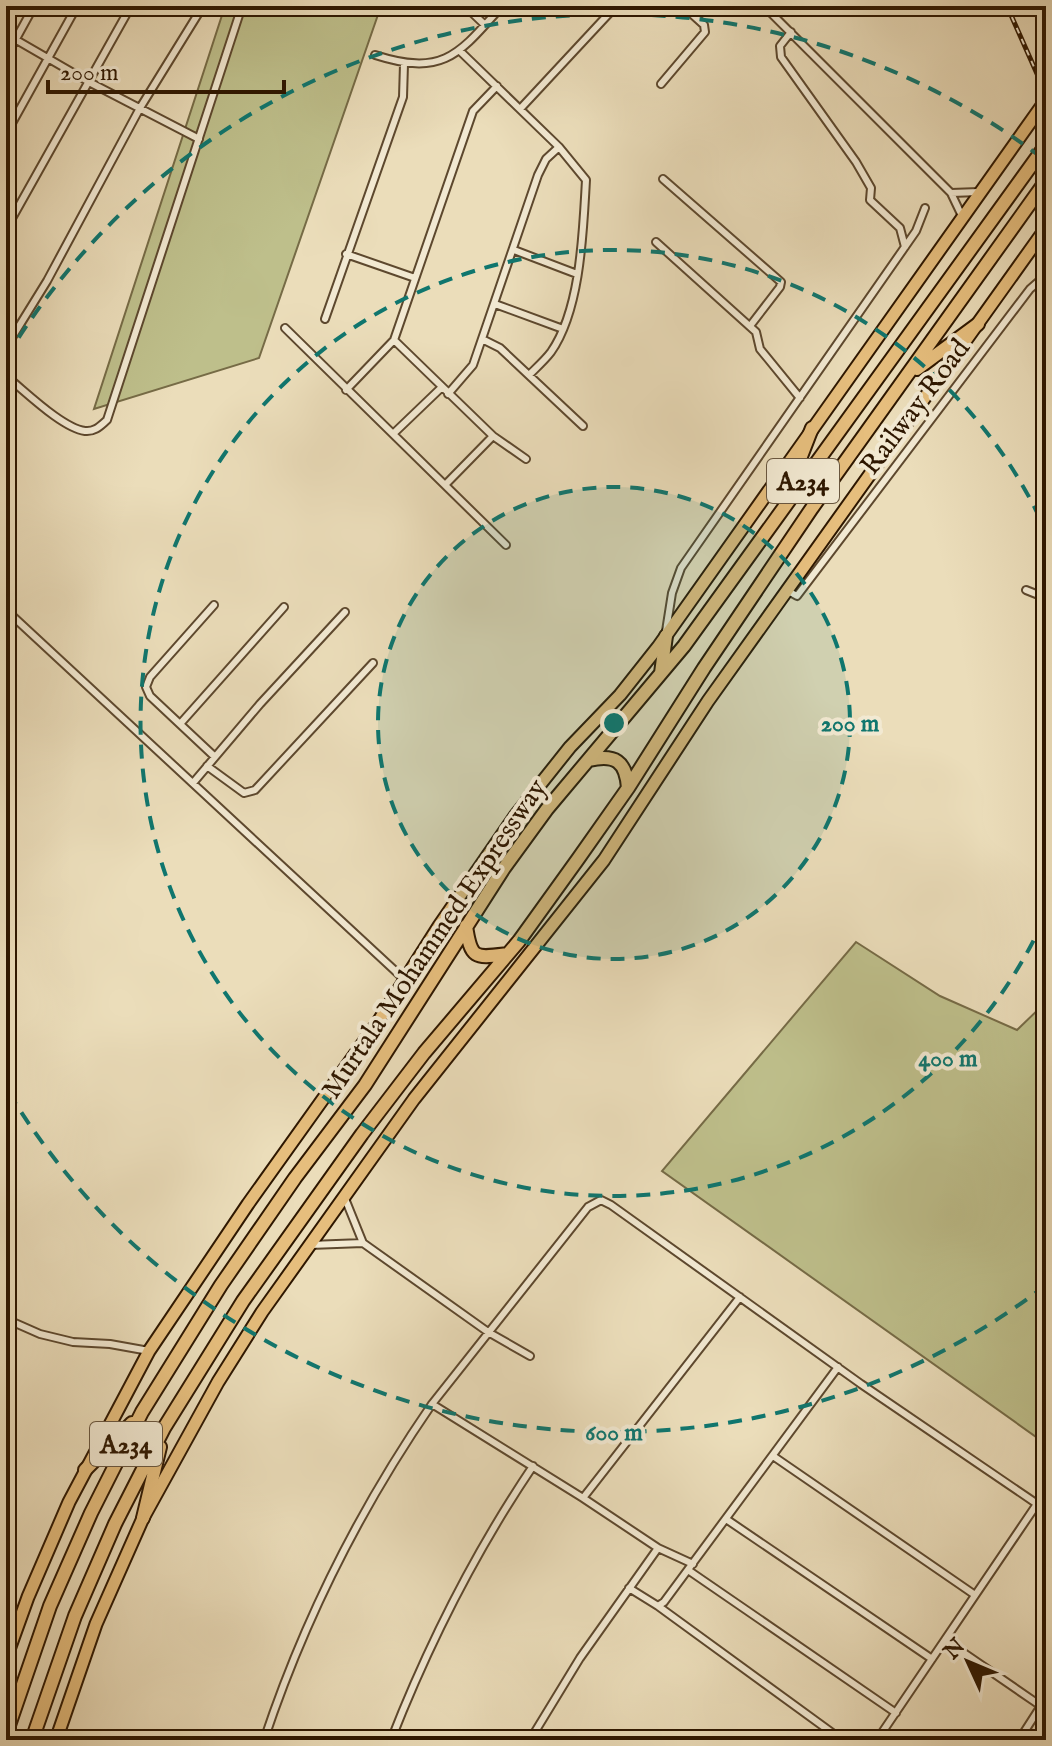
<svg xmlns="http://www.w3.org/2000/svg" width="1052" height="1746" font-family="'IM FELL English',serif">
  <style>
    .green { fill: #bebf8b; stroke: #766b46; stroke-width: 2 }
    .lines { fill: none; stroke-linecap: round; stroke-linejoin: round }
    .minor-casing { stroke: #5d482e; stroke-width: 10 }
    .trunk-casing { stroke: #2e1700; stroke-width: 15 }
    .motorway-casing { stroke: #2e1700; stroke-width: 16 }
    .minor { stroke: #f2e9d2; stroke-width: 6 }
    .trunk { stroke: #e6be7d; stroke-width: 11 }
    .motorway { stroke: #e6be7d; stroke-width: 12 }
    .tram { stroke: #2e1700; stroke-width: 2 }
    .rail-casing { stroke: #2e1700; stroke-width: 5 }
    .rail { stroke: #f2e9d2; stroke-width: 2; stroke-dasharray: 6; stroke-linecap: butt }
    .ring { fill: none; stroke: #0f766e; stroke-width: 4; stroke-dasharray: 14 10 }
    .labels { text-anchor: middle; stroke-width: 8; stroke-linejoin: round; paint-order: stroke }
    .shield { fill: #f2e9d2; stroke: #69563f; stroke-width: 2 }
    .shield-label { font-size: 26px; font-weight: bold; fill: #2e1700 }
    .street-label { font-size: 28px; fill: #2e1700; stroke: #f2e9d2 }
    .centre { fill: #0f766e; stroke: #f2e9d2; stroke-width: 4 }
    .ring-label { font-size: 24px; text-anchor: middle; font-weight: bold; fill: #0f766e; stroke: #f2e9d2; stroke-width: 8; stroke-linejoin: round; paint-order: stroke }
  </style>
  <rect width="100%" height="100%" fill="#ebddba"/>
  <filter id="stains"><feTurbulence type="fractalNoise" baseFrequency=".0025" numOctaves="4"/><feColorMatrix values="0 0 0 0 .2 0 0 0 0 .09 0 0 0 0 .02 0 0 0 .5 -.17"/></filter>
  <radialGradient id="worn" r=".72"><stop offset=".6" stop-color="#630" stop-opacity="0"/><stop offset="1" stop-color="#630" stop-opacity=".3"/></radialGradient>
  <path class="green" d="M225,6H381L259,358L94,409Z
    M856,942L940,996L1017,1030L1046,1002V1444L662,1171Z"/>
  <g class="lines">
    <defs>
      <path id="minor" d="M465,6L485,25
        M764,6L951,193L962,216
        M791,32L780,46L781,57L856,162L871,188L870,200L900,228L905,247
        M6,34L89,82L199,139
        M461,52L559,147L586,180C583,231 581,309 551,352C545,360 536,368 529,375
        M375,55C444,77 459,54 502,6
        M6,57L34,6
        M661,84L705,32L704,25L683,6
        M521,108L616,6
        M6,134L77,6
        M663,179L781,282L780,287L750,326
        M951,193L979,192
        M6,229L131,6
        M656,242L756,332L760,349L800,398
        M514,250L577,274
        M346,254L415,278
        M495,304L563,329
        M325,319L403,97L404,64
        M285,328L506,545
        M13,336L47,281L140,108L203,6
        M482,339L500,348L583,426
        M394,340L493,436L445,485
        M6,376C25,391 62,428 85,431C95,432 100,426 107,420L242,6
        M346,390L394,340L473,111L497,86
        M448,394L473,365L538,175L546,159L559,147
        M393,434L442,387
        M493,436L526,459
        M1026,590L1046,598
        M788,591L797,596L1030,289L1046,275
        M214,605L150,677L146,687L150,696L215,757
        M6,610L405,980
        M666,631L672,593L681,568L916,231L925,208
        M180,724L284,607
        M207,766L244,793L255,790L373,663
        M193,783L260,704L345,612
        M344,1196L363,1243L488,1332L530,1356
        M310,1245L363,1243
        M740,1297L583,1498L432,1404L588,1207L601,1200L611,1205L861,1384L1046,1510
        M6,1319L40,1334L73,1342L110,1344L149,1351
        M773,1456L975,1595
        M583,1498L658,1548L693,1564
        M726,1519L932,1659
        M688,1570L896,1713
        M629,1588L658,1606L664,1602L838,1367
        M658,1606L842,1740
        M945,1640L1041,1706
        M264,1740C304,1620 361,1507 432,1404
        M391,1740C429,1643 475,1552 533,1466
        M530,1740L580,1658L658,1548
        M661,1740H677
        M877,1740L1037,1504
        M1019,1740L1046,1698"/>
      <path id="trunk" d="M6,1658L28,1597L69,1502L149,1351L248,1204L378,1022L439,926L515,816L570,747L620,695L658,647L1046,100
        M56,1740L96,1624L143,1518L218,1382L262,1312L414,1099L604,860L708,701L1046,228"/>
      <path id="motorway" d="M917,369L978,324
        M784,500L812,428
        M661,673L666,636
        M589,760C615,754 626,761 628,788
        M466,926C471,960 475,958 508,954
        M85,1470L132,1423
        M143,1518L160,1447
        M6,1734L50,1606L91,1513L142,1412L221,1285L295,1178L365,1085L504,868L547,809L684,646L1046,145
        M32,1740L75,1616L115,1524L164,1428L243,1301L362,1134L424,1053L519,941L578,859L628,788L704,668L812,508L1046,181"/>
    </defs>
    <use href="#minor" class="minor-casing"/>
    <use href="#trunk" class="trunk-casing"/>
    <use href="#motorway" class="motorway-casing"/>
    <use href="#minor" class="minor"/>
    <use href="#trunk" class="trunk"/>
    <use href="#motorway" class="motorway"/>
    <path class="tram" d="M1035,6L1046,42"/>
    <defs>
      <path id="rail" d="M1007,6L1046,94"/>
    </defs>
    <use href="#rail" class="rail-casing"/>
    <use href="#rail" class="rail"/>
  </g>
  <circle cx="614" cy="723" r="236" fill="#0f766e" fill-opacity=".12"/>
  <g class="ring">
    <circle cx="614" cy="723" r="236"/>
    <path d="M1044 919A473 473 0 1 1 1044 527"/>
    <path d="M1046 1285A709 709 0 0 1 6 1088M6 358A709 709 0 0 1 1046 161"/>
  </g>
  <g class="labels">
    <g class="shield">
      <rect x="767" y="459" width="72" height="44" rx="6"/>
      <rect x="90" y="1422" width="72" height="44" rx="6"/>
    </g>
    <g class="shield-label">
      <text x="803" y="490">A234</text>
      <text x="126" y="1453">A234</text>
    </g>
    <g class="street-label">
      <text transform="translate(914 406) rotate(-53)" y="10">Railway Road</text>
      <text transform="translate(433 938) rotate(-56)" y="10">Murtala Mohammed Expressway</text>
    </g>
  </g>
  <circle cx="614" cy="723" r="12" class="centre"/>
  <g class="ring-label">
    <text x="850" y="731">200 m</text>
    <text x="948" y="1066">400 m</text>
    <text x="614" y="1440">600 m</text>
  </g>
  <rect width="1052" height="1746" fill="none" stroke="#ebddba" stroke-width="32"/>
  <rect x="8" y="8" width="1036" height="1730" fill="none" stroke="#2e1700" stroke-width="4"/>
  <rect x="16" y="16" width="1020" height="1714" fill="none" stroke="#2e1700" stroke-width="2"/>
  <g transform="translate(968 1662) rotate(314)" stroke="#f2e9d2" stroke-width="6" paint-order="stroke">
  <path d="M0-6L14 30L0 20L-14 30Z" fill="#2e1700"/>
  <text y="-12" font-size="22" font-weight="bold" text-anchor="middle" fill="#2e1700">N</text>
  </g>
  <path d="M48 80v12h236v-12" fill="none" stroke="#2e1700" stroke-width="4"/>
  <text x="60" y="80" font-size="24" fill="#2e1700" stroke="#f2e9d2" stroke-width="6" paint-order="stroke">200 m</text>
  <rect width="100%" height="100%" filter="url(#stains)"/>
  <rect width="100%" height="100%" fill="url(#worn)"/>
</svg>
